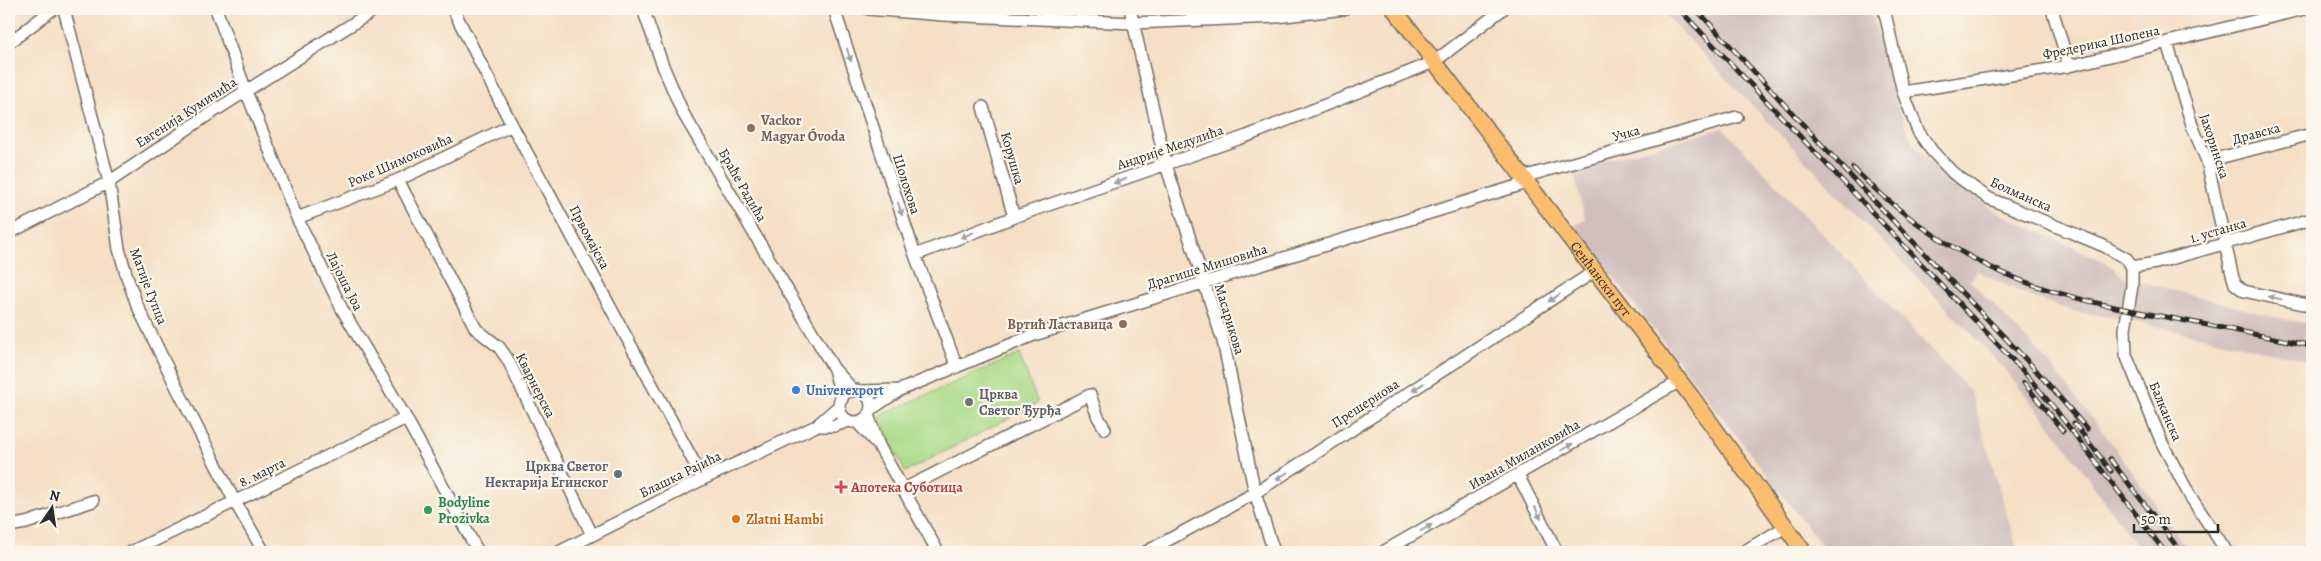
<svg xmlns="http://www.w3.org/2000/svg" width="2321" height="561" font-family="Alegreya,serif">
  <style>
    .industrial { fill: #d1bfbd }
    .green { fill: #acdb88; stroke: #6c835a }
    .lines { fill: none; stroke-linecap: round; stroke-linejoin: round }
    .minor-casing { stroke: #726a61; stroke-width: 14 }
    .major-casing { stroke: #726a61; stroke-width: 18 }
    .minor { stroke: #fff; stroke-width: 11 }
    .major { stroke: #fbbe6e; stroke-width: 15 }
    .rail-casing { stroke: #2b2b2b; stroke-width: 5 }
    .rail { stroke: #fbf7ec; stroke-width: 3; stroke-dasharray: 9; stroke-linecap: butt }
    .oneway { fill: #a0a0a0 }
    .education-dot { fill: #8d6e63; stroke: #fbf7ec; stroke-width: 2 }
    .shop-dot { fill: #3f7fe0; stroke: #fbf7ec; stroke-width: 2 }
    .worship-dot { fill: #6b7280; stroke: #fbf7ec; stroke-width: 2 }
    .health-dot { fill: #e0444e; stroke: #fbf7ec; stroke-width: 2 }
    .leisure-dot { fill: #2e9e5b; stroke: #fbf7ec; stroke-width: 2 }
    .food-dot { fill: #e8710a; stroke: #fbf7ec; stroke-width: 2 }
    .labels { text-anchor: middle; stroke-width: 4.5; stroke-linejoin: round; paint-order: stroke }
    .street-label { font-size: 14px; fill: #2b2b2b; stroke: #fbf7ec }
    .education-label { font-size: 14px; font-weight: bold; fill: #785e54; stroke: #fbf7ec; text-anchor: start }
    .shop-label { font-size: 14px; font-weight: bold; fill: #366cbe; stroke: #fbf7ec; text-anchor: start }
    .worship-label { font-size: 14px; font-weight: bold; fill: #5b616d; stroke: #fbf7ec; text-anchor: start }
    .health-label { font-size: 14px; font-weight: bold; fill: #be3a42; stroke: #fbf7ec; text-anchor: start }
    .leisure-label { font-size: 14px; font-weight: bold; fill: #27864d; stroke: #fbf7ec; text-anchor: start }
    .food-label { font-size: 14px; font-weight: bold; fill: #c56008; stroke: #fbf7ec; text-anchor: start }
  </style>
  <rect width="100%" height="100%" fill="#fbf7ec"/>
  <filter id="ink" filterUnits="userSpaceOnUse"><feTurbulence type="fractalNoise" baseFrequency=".02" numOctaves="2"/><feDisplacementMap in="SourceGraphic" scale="10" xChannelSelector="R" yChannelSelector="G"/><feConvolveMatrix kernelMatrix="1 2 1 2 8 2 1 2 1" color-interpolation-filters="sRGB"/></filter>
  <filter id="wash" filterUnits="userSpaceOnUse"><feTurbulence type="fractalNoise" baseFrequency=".0096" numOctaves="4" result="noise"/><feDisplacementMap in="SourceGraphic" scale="20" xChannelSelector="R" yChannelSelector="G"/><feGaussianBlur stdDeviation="1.12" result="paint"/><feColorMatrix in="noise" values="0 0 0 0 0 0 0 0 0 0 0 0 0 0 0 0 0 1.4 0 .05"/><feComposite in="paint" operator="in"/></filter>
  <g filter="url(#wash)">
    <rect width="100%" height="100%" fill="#f5dfc5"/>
    <path class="industrial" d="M1660,9H1870L1897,105L1912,142L1936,168L1999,213L2105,262L2124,277L2282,319L2312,324V362L2118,318L2076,312L2031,297L1977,271L1970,281L2044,357L2107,437L2190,552H2140L2057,434L2000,364Z
      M1723,128L1971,392L2018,552H1827L1574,226L1585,219L1573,169Z"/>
    <path class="green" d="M1019,354L1038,403L905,472L879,416Z"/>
  </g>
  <g filter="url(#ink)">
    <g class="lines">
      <defs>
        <path id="minor" d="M64,9L109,182L119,249L127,277L137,305L175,384L235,502L264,552
          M216,9L246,91L297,218L342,309L406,418L478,552
          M453,9L512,125L703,479
          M643,9L663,66L683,113L834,369L854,391
          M838,9L836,15L915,255L957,367
          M868,9L943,15L1133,23L1276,17L1344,9
          M1130,9L1166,165L1223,341L1255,493L1274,552
          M1884,9L1903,92L1918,131L1932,151L1953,173L1988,198L2104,246L2127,259L2132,267V286L2125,329L2126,355L2162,443L2190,496L2227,552
          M2052,9L2069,66
          M9,43L53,9
          M2167,43L2193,128L2207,161L2232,274L2235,284L2244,291L2312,306
          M1903,92L2069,66L2304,9
          M983,107L1014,217
          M2207,161L2312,134
          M1523,177L1737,117
          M398,180L476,329L499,347L508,360L592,535
          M297,218L398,180L512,125
          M9,233L109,182L208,115L376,9
          M915,255L1014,217L1247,136L1434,62L1503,9
          M2132,267L2156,263L2312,219
          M834,369L842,399
          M839 406a16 16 0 1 1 32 0a16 16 0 1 1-32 0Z
          M859,391L900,390
          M870,410L900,390L1034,335L1527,183
          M868,415L879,446L938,552
          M857,422L878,445
          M816,426H834L849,421
          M1518,475L1557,552
          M902,490L1090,395L1098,417L1105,429
          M9,526L26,523L93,501
          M131,552L406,418
          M559,552L703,479L816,426L839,406
          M1146,552L1255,493L1595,271
          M1383,552L1680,381
          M1743,552L1787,526"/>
        <g id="major">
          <path id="s1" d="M1394,9L1691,396L1804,552"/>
        </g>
      </defs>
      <use href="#minor" class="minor-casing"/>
      <use href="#major" class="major-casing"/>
      <use href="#minor" class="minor"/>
      <use href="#major" class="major"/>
      <defs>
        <path id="rail" d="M1679,9L2025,373L2055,409L2165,552
          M1696,9L1859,185L2034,368L2087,429
          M1853,168C1890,205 1933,238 1980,262C2039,293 2106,306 2171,318C2218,327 2265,336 2312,346
          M2024,383L2063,431
          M2074,423L2111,471
          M2110,459L2181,552"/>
      </defs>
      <use href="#rail" class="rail-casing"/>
      <use href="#rail" class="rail"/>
    </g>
    <defs><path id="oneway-solid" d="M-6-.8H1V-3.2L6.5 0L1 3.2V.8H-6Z" transform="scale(1.25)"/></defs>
    <g class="oneway">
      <use href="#oneway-solid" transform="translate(849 55) rotate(72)"/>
      <use href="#oneway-solid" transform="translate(1120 181) rotate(161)"/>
      <use href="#oneway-solid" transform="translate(900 209) rotate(72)"/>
      <use href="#oneway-solid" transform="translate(967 235) rotate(159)"/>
      <use href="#oneway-solid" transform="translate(1554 298) rotate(147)"/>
      <use href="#oneway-solid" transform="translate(2275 298) rotate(-168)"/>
      <use href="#oneway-solid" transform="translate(1418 387) rotate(147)"/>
      <use href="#oneway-solid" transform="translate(1567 447) rotate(-30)"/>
      <use href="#oneway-solid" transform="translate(1282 476) rotate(147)"/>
      <use href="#oneway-solid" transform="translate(1538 513) rotate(64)"/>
      <use href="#oneway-solid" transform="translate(1426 528) rotate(-30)"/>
    </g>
  </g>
  <g class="education-dot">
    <circle cx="751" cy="128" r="5"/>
    <circle cx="1123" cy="324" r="5"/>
  </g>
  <circle class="shop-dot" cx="796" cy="390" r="5"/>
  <g class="worship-dot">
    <circle cx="969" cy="402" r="5"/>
    <circle cx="618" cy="474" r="5"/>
  </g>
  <path class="health-dot" d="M838.5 479.5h5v5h5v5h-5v5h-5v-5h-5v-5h5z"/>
  <circle class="leisure-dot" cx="428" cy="510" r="5"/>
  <circle class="food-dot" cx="736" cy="519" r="5"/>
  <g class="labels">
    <g class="street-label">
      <text transform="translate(2101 42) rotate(-12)" y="5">Фредерика Шопена</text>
      <text transform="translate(186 112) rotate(-33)" y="5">Евгенија Кумичића</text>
      <text transform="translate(1626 133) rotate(-16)" y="5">Учка</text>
      <text transform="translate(2256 133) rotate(-15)" y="5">Дравска</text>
      <text transform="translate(2215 146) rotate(72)" y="5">Јахоринска</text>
      <text transform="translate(1170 147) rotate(-19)" y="5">Андрије Медулића</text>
      <text transform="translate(1013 158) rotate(74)" y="5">Корушка</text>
      <text transform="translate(400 160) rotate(-24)" y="5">Роке Шимоковића</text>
      <text transform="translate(907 184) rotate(72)" y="5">Шолохова</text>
      <text transform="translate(743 185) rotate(60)" y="5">Браће Радића</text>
      <text transform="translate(2021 194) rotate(24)" y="5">Болманска</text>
      <text transform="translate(2218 230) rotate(-16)" y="5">1. устанка</text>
      <text transform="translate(590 237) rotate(62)" y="5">Првомајска</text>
      <text transform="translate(1207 266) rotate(-17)" y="5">Драгише Мишовића</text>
      <text dy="5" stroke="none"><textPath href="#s1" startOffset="340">Сенћански пут</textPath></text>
      <text transform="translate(345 281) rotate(63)" y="5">Лајоша Јоа</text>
      <text transform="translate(149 286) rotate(69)" y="5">Матије Гупца</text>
      <text transform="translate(1230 319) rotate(73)" y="5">Масарикова</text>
      <text transform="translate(536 385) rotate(63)" y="5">Кварнерска</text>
      <text transform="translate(1365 403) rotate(-33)" y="5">Прешернова</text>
      <text transform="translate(2166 411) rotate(67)" y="5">Балканска</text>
      <text transform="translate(1524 454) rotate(-30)" y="5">Ивана Миланковића</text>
      <text transform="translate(262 472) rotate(-26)" y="5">8. марта</text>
      <text transform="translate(680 474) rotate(-26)" y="5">Блашка Рајића</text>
    </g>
    <g class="education-label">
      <text x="761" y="125">Vackor<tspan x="761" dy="16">Magyar Óvoda</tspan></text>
      <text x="1113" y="329" text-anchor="end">Вртић Ластавица</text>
    </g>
    <g class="shop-label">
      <text x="806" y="395">Univerexport</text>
    </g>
    <g class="worship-label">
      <text x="979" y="399">Црква<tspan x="979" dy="16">Светог Ђурђа</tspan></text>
      <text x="608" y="471" text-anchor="end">Црква Светог<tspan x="608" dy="16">Нектарија Егинског</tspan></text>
    </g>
    <g class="health-label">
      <text x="851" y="492">Апотека Суботица</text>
    </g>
    <g class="leisure-label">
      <text x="438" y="507">Bodyline<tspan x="438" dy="16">Prozivka</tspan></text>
    </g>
    <g class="food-label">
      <text x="746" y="524">Zlatni Hambi</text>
    </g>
  </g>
  <rect width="2321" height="561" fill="none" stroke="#fbf7ec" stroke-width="30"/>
  <g transform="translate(52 508) rotate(13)" stroke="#fbf7ec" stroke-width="4" paint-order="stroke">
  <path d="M0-4L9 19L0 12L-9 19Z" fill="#2b2b2b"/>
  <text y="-8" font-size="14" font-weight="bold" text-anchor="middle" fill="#2b2b2b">N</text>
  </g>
  <path d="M2134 524v8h84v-8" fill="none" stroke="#2b2b2b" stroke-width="2.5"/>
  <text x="2141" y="524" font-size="15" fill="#2b2b2b" stroke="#fbf7ec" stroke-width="4" paint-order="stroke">50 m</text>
</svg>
